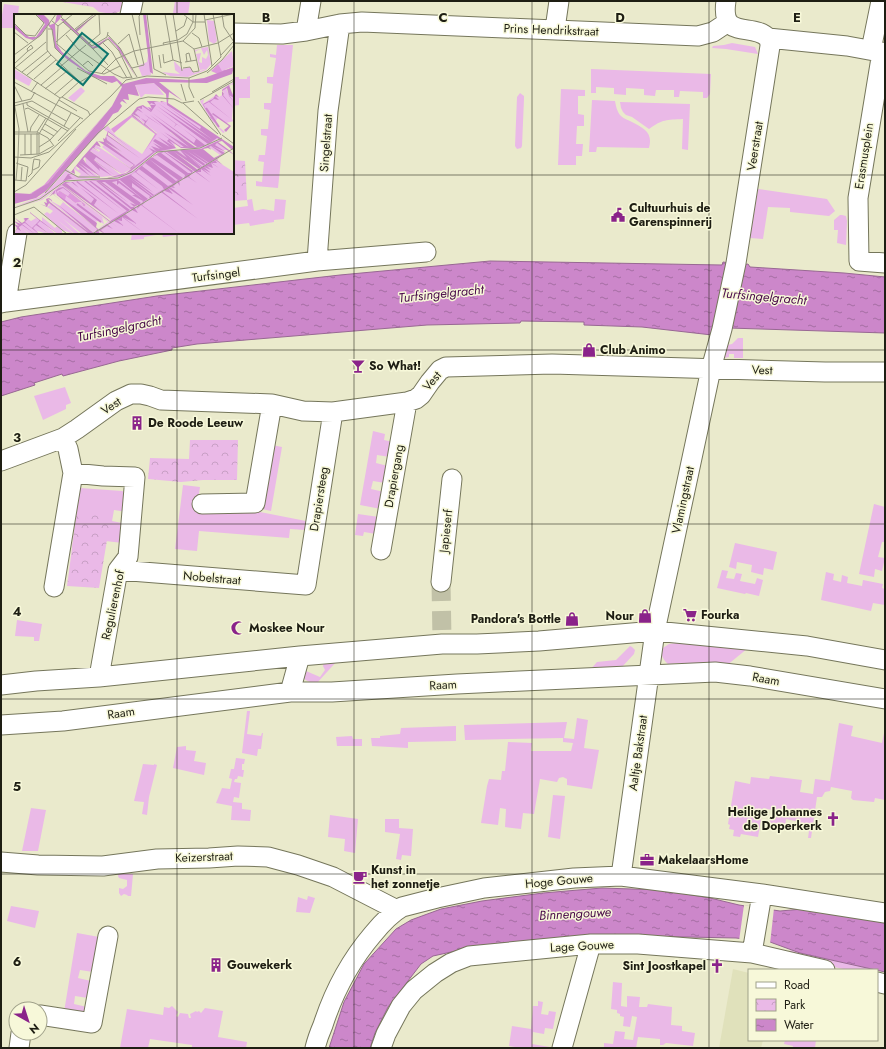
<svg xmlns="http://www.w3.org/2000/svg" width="886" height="1049" font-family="Jost,sans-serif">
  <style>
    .built { fill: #e0e1bb }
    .green { fill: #eab9e7 }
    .park { fill: url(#park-crowns) }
    .water { fill: url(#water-ripples); stroke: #986893 }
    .pier { fill: #eaeacc }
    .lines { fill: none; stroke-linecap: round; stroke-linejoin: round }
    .minor-tunnel { stroke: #c1c1a7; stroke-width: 19; stroke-dasharray: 19 10; stroke-linecap: butt }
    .minor-casing { stroke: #75765b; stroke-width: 21 }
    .minor { stroke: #fff; stroke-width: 19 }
    .grid { fill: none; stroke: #1e1e13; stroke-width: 1; stroke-opacity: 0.55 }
    .labels { text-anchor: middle; stroke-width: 3; stroke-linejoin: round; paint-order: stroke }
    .street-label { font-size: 12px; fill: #1e1e13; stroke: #f7f8d9 }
    .poi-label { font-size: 12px; font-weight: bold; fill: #1e1e13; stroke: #f7f8d9; text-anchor: start }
    .water-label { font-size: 13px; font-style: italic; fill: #480849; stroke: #f7f8d9 }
    .inset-river { fill: none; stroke: #cc87ca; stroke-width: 2 }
    .inset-road { fill: none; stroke: #989882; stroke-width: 1 }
    .view { fill: #0f766e; fill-opacity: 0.15; stroke: #0f766e; stroke-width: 2 }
    .inset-edge { fill: none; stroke: #1e1e13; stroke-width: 2 }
    .grid-label { font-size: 13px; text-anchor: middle; font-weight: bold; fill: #1e1e13; stroke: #f7f8d9; stroke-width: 3; stroke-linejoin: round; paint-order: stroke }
  </style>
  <defs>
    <pattern id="park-crowns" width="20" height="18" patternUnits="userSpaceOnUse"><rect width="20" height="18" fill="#eab9e7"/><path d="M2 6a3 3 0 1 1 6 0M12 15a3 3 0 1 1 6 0" fill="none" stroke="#c89fc5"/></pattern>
    <pattern id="water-ripples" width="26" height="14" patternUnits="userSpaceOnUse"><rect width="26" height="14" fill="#cc87ca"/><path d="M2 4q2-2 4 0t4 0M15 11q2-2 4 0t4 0" fill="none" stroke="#a56ea3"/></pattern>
  </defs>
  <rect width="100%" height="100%" fill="#eaeacc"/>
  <path class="built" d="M733,969L749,973V1040H763L761,1048H719Z"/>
  <path class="green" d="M175,1H190L188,15L173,13Z
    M4,4L19,6L18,15H15V28H1V20Z
    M732,43L755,47L758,54L726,49L712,48L713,46L724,45Z
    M277,45H293L278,188L256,186V181L262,182L264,162L258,161L259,155H265L267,136L261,135V129H268L270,110L264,109V103H271L273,84L267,83V77H273L276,58L270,57V54L276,55Z
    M591,69L711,74L710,94L707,98H703V92L680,91L679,97H674V90H656L655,96L644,95V89L626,88V95L614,94V88L596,87V93H591Z
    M250,76V98H239V105L233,106V77H239V79H247V77Z
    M561,89L585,90V96H578V114L584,115V126H577L576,144H583L582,156H576V165H558Z
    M520,93L524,96V99L522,146L521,148L517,149L515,146L517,97Z
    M592,100L615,101C616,106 617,112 621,116C624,119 629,120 632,122C645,129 653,133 649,148L597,147L596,152H589Z
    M620,102L690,104L688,150L682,149L683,119C666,120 663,119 649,129L632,117L626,115L623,112L621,108Z
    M758,189L827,199L835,211L829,216L790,212V208L768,207L763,239L750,238Z
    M252,199L254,211L263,209L274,211L275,199L286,200L284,219L274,220V222L250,226L249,223L233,225V208L248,206L247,200Z
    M840,215H842L846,216L847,221L846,245L837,243L838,230H834V220Z
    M132,233H187V234L163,237L162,234L144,237V239L131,240Z
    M738,338H743V358H734V354H729V357L724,358L727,345L732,344Z
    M65,387L71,403L66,405V409L43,420L34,396Z
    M373,431L385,434L384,440L393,442L390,457L377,455L376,463L388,466L385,483L373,481L371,489L384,492L381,509L360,505Z
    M272,445L282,447L271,511L262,509Z
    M183,485L200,487L198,500L200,512H260L306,521L305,530L290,529L289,538L199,531L197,551L175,549Z
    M80,488L122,491L126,493L127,512L114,510L112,521L122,523L123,543L105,541L72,548Z
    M874,504L885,507V542H882L878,557L885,558L882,571L875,569L874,577L859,574Z
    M358,514L379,517L376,534L364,532L363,536L355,535Z
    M735,543L777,552L773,570L764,568L763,575L751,572L752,565L737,562L736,569L729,567Z
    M722,570L728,571L726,578L734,579L736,573L742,574L740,581L755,584L757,578L763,580L759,596L746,593L745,594L717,588Z
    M826,572L834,574L833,580L841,582L842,575L848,577L847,583L862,586L863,580L883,584L882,588L885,589V605L873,603L871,611L821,600Z
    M17,620L42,624L39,641H34V637L15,636Z
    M677,643L753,644L726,666L681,663L668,664C663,659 660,655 663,648L669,644Z
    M630,646L632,647L635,650L634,654L621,668L590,670L597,662L616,660Z
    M337,661L317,683C310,683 307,681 302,677L303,674L306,671L320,677L325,670L323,666L324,662Z
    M247,711H250L247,734L261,736L262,733H263L261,749H258L257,756L242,753Z
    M577,718L588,720L584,748L599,750L592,789L567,785V779L563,777L559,778L557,782L540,779L534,814L523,813L521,829L505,827L506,809L500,808L498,825L481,823L487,786L489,779L501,780L502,771H505L508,742L532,743L531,751H571L573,743L563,742V738L465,740L464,725L567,722L564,738L574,739Z
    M839,723L853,726L851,736L882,743L884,733H885V800L875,798L874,802L853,800L851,798L852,791L831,787L830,791L825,792L822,797H817L811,838H808L809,831L799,829L800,822L786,819L785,827L769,824L772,810L763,808L758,837L741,834L740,837L733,836L734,830L729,829L730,825L728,824L735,781L750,784L751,777L769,779L770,776L802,780L800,792L813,794L815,779L830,781Z
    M456,726V741L408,742V748L372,746L371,738H380V736L400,734L401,728Z
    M352,736L353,739H362V746H337L336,737Z
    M186,746V750L196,751L194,761L206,763L204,775L173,768L177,747Z
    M236,758L245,759L244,764H242V770H244L243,777L238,776L237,779H235L234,782L241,783L239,798L234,797L233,802L242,803V809L251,810L250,821L231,820L232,806L216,803L222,788L230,789L232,779L229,778L231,769H234Z
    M143,764L154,765V764L157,765L149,797L147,815L142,814L144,802L134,801Z
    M553,795L565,796L560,839L548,837Z
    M31,808L46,810L38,851H22Z
    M330,815L358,819L355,853L344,851L345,839L328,837Z
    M385,819H399V828L413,829L411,856L402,855L401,860L396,859L400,834L385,832Z
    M118,874H133L131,896H128L127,895L124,894L121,896L119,893V888L123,889L127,886V880L119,878L118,876Z
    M308,896L315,898L310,913L296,912L298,897L307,900Z
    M11,906L39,911L35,928L7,921Z
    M77,933L99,937L93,972L80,970L78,978L91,981L88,998L75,996L74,1004L87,1007L85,1016L64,1012Z
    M790,950L800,953L876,970H848L797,959L789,956Z
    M613,982L622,983L621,1006L627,1007V996L640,997L639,1007H647L648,1004L672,1007L671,1025L682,1026V1031L695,1033L693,1046L666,1043L663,1045H660V1039L638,1037L636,1048H604V1043L613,1044L615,1031L625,1032L624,1039L633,1040L637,1017L632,1016L630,1027L623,1026L624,1017L620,1016V1014L617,1013V1010L611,1009Z
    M538,1001L543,1002L541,1014L548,1015L549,1011L556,1012L553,1029L545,1028L544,1034L533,1032L532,1044L550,1047V1048H515V1047L509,1046L512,1026L531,1029L533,1006H538Z
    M172,1006L178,1012L176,1016L178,1017L180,1013L188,1014L189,1018H191L190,1014L196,1011L197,1012L199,1011L201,1013L205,1008L223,1011L218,1037L247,1042L246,1048H192V1045L150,1039L148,1048H120L127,1009L163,1015L164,1007L169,1008Z
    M785,1040H816L815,1048H793V1046L784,1044Z"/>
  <path class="park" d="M56,1H126L124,10L113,14L99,12L93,7Z
    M233,160L245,161L247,200L233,201Z
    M190,440H238L237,480H203L181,482L148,479L150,458L189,459Z
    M77,511L111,516L99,588L67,586Z"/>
  <path class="water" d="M490,261L722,265L723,262L742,265L748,264L750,267L844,273L885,277V333L729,328L712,335L642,327L584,325V322L521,321L520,323H518L427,325L197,344L172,348V350L119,361L63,376L62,374L34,383L35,385L1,396V322L21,317L157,296L340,275Z
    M602,888L662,890L710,898L739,905L780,911L803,909L885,922V972L800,953L770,942L736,938L638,936L583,937L483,945L433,956L421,964L388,1007L375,1033L370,1048H329L344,1002L364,964L396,929L411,920L441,909L482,901L543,893Z"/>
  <path class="pier" d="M744,905L774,908L770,944L739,941Z"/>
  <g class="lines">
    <path class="minor-tunnel" d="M441,582L442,639"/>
    <defs>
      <path id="minor" d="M726,1C720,41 753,22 768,38L847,46L885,53
        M130,15L133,1
        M555,29L559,1
        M306,31L311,1
        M233,33L282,34L306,31L340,24L362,22L698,36L713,32L728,22
        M871,50L881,1
        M882,52L858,198L859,261L885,263
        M317,261L328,111L340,24
        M6,302L17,233
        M1,303L6,302L317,261L426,252
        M1,461L63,438L77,429L116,401L131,394H141L150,396L161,400L272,404L303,411L333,412L407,402L416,399L421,395L430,382L440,370L446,367L552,364L825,372H885
        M73,473L103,476L135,477L128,557L118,570L99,677
        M202,504L255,503L272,404
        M381,550L407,402
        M118,570L306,585L333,412
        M441,582L452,479
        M54,587L73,473L68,449L63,438
        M1,685L36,681L99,677L300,656L442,644H477L539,641L655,631L807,646L885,660
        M290,692L300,656
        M1,725L63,721L290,692H332L457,684L715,672L750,676L885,699
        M1,862L38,865L103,866L157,859L209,858L238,856L268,857L298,865L333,877L397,910
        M621,876L655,631L711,369L722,329L736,263L770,46V43L768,38
        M752,953L762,894
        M877,982L885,984
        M40,1015L92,1023L108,936
        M19,1048L21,1033
        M315,1048C317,1040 320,1032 323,1025C334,991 350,961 373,934C382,923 390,914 402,907L437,898L484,888L574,878L621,876L762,894L885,913
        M381,1048L386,1034L401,1006L414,990L435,973L451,963L469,956L591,944H638L752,953L825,970
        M562,1048L591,944"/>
    </defs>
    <use href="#minor" class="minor-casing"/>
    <use href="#minor" class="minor"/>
  </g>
  <path class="grid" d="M177,1V15M354,1V1048M532,1V1048M709,1V1048M1,175H15M233,175H885M177,233V1048M1,350H885M1,524H885M1,699H885M1,874H885"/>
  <defs>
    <symbol id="civic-bare" viewBox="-9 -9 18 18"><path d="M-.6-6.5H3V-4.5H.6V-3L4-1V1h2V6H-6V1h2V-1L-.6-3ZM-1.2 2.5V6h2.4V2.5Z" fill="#8a238a" stroke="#f7f8d9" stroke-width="2.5" paint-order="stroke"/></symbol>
    <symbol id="shop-bare" viewBox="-9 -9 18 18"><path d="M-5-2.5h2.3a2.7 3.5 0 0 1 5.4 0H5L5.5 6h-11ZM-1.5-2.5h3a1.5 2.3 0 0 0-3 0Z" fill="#8a238a" stroke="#f7f8d9" stroke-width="2.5" paint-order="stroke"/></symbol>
    <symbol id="bar-bare" viewBox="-9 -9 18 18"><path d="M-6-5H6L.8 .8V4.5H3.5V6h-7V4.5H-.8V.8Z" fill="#8a238a" stroke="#f7f8d9" stroke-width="2.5" paint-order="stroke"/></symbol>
    <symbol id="building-bare" viewBox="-9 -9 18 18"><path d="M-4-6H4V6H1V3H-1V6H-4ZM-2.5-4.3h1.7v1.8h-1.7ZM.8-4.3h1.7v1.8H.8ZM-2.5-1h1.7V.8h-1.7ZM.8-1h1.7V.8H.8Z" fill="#8a238a" stroke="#f7f8d9" stroke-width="2.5" paint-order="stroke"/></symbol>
    <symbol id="supermarket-bare" viewBox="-9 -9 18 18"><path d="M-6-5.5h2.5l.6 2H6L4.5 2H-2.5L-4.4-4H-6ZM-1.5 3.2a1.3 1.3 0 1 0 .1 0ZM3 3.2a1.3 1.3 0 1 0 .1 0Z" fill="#8a238a" stroke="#f7f8d9" stroke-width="2.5" paint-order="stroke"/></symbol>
    <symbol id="mosque-bare" viewBox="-9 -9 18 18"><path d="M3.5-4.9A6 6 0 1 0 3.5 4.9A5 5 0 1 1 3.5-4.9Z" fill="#8a238a" stroke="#f7f8d9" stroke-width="2.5" paint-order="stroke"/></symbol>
    <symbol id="church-bare" viewBox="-9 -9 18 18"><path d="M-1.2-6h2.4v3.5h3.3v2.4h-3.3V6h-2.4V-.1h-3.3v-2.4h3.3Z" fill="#8a238a" stroke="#f7f8d9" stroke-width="2.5" paint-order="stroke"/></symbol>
    <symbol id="office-bare" viewBox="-9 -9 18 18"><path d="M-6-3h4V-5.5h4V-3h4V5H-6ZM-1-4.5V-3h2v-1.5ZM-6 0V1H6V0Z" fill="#8a238a" stroke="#f7f8d9" stroke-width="2.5" paint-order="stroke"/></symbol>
    <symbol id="cafe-bare" viewBox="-9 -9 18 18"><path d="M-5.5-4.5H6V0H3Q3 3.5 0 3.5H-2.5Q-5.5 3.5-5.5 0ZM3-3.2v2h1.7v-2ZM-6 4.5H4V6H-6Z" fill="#8a238a" stroke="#f7f8d9" stroke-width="2.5" paint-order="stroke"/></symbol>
  </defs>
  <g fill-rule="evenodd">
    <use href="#civic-bare" x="608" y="205" width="20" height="20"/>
    <use href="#shop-bare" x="579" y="340" width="20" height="20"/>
    <use href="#bar-bare" x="348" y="356" width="20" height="20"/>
    <use href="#building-bare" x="127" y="413" width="20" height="20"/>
    <use href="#supermarket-bare" x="680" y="605" width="20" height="20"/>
    <use href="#shop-bare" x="635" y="606" width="20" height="20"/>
    <use href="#shop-bare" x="562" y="609" width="20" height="20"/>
    <use href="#mosque-bare" x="228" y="618" width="20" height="20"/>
    <use href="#church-bare" x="823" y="809" width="20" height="20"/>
    <use href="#office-bare" x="637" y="850" width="20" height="20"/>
    <use href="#cafe-bare" x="350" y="867" width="20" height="20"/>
    <use href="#building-bare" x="206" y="955" width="20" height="20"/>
    <use href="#church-bare" x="707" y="956" width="20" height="20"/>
  </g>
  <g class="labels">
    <g class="street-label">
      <text transform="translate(551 30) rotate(2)" y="4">Prins Hendrikstraat</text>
      <text transform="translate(326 143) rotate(-86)" y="4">Singelstraat</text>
      <text transform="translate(755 146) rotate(-81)" y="4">Veerstraat</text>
      <text transform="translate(864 156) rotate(-81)" y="4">Erasmusplein</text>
      <text transform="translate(216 275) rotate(-7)" y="4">Turfsingel</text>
      <text transform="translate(762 370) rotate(2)" y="4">Vest</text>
      <text transform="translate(432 381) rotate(-50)" y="4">Vest</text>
      <text transform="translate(111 406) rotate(-33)" y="4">Vest</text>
      <text transform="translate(394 476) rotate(-80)" y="4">Drapiergang</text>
      <text transform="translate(319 499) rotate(-81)" y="4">Drapiersteeg</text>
      <text transform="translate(683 500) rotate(-78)" y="4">Vlamingstraat</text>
      <text transform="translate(446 531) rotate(-84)" y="4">Japieserf</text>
      <text transform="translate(212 578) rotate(5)" y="4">Nobelstraat</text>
      <text transform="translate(113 605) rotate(-78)" y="4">Regulierenhof</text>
      <text transform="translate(766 679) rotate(10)" y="4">Raam</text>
      <text transform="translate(443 685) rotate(-3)" y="4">Raam</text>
      <text transform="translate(121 713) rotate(-8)" y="4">Raam</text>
      <text transform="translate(638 753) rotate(-82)" y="4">Aaltje Bakstraat</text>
      <text transform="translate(204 857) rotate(-2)" y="4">Keizerstraat</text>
      <text transform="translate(559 881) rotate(-5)" y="4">Hoge Gouwe</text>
      <text transform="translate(582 946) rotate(-3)" y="4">Lage Gouwe</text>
    </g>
    <g class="poi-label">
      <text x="629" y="212">Cultuurhuis de<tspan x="629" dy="14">Garenspinnerij</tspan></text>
      <text x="600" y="354">Club Animo</text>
      <text x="369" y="370">So What!</text>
      <text x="148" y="427">De Roode Leeuw</text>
      <text x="701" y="619">Fourka</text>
      <text x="634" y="620" text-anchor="end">Nour</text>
      <text x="561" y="623" text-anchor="end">Pandora's Bottle</text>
      <text x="249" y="632">Moskee Nour</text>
      <text x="822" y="816" text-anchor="end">Heilige Johannes<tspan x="822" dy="14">de Doperkerk</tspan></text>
      <text x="658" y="864">MakelaarsHome</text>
      <text x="371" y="874">Kunst in<tspan x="371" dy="14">het zonnetje</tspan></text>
      <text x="227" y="969">Gouwekerk</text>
      <text x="706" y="970" text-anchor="end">Sint Joostkapel</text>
    </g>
    <g class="water-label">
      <text transform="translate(441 293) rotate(-6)" y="5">Turfsingelgracht</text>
      <text transform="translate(764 296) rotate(5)" y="5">Turfsingelgracht</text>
      <text transform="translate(119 328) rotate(-12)" y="5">Turfsingelgracht</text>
      <text transform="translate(575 913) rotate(-3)" y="5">Binnengouwe</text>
    </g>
  </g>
  <g transform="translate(14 14)">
    <rect width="220" height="220" fill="#eaeacc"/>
    <path d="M193,6L200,7L203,27L200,30L195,27ZM194,33L197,50L192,56L174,63L156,62L148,58L166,60L161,56L160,47L168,55L176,53L180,59L192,55L186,56L181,36L187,35L182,37V40L187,39L185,48L188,49V43L192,45L194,41L193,36L190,41L187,34ZM0,55L18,66L15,72L0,64ZM220,68V73L218,70L212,74L215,81L220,79L218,105L220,107L212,109L204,104L200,109L211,118L209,119L196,105L186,87L190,85L189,90L202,81L205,83L210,80L208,75ZM139,88H152L188,113L185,116L191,120L186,116L188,113L204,125L186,134L177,135L165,134L183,133L159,118H156L176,133H167L160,128L161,133L156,134H164L141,139L119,157L111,162L97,165L53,166L26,185L0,193L25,183L33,177L58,146L90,112L91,113L57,148L36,175L27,183L35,176L53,155L64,163L67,160L60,155L61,152L64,156L66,155L64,150L76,159L65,150L70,151L68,146L72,149L71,143L93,159L71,142L73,141L95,157L73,140L76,138L82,141L75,136L78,134L85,138L86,136L80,134L82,131L117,155L108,160L82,141L107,161L87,163L70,151L85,163H77L67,155L76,163L70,164H99L119,156L131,144L118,155L119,151L116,154L88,133L91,130L118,149L91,128L108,138L93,126L92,121L120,140L93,119L115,132L89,115L94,112L102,122L128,140L143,119L118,100L126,104L121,99L128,92L140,94L135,89ZM205,126L199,131L187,135L199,146L184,136L179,137L195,149L208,141L201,146L220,158V220H91L87,216L88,214L84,216L90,220L84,217L81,219L84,220H78L79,218L56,201L76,219L34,185L46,192L49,188L83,215L80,218L94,208L57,179L54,182L46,177L43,181L79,210L82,213L39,178L28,186L0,194L26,186L52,168L104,165L118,158L146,138L184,135ZM162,136L185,153L187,154H185L161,137H159L184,155L177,156L153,137L146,139L152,137ZM82,167H97L121,186L92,168L125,191L120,193L118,191H122L91,167L88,168L104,180L83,167L97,179ZM51,168L77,189L82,185L80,191L97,205L49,170L98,207L95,208L48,171ZM203,129L214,136H208L211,138L209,139L200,134L209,140L206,141L195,133ZM34,189H35L75,220H68L48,204L66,220H61L42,205L60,220L48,216V220H44L30,210L42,220H35L19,208L34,220L23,217L25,220H16L9,215L15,220H0L3,215L7,216L5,212L14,205L17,207L22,204L28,208V203L41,214L43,212L30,200L33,198L36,200L39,197L33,193L36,191Z" fill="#eab9e7" fill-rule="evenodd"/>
    <path d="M204,50L212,56L220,53L204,60L197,57ZM96,94L34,169L22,178L14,181L30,171ZM117,101L143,120L130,138L141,120L118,103L100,119L97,115ZM45,177H46L54,182L56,179L72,191L70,193L67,188L61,189L52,182L57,192L43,181Z" fill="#de98dc"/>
    <path d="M52,182L61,189L67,188L70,193L72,191L88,203L90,210L84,207L81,208L65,198L51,186Z" fill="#eab9e7"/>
    <path d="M218,37L220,52L208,57L204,50ZM67,73L71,77L60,88L54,84Z" fill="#eab9e7"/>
    <path d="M135,35L137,61L128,62L124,52L133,48ZM141,69L150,81L131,80L127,84L121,71Z" fill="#eab9e7"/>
    <path d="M22,0H29L35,6L36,11L41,9L43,0H48L46,5H50L61,16L82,0L63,18L79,33L95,23L106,34L122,63L102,32L94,24L83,34H78L46,5L41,10L42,29L48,38L72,57L87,62H100L109,70L132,64L175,66L190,64L220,53L218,60L193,69L145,68L169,87L155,78L154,89L220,133V136L217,135L208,127L204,128L215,136L220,141L203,129L201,131L212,138L198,132L211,139L195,149L177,137L194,149L193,150L173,137L191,150L190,152L168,137L189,153L205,144L203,146L209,151L201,146L203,149H198L205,154L197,149L199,154L193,152L197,156L190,153L197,159L189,155L197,162L187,155V158H183L197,169L153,138H151L179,157L175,163L183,169L174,163L170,165L171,161L143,141L138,143L169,164L165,167L183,180L165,167L166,172L163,168L161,171L187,189L161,171L159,172L161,174L156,173L179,191L154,174L160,170L152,175L154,174L159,180L151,177L148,172L125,155L122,158L145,176L121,158L117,161L140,179L115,162L140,181L150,175L149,178L184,205L147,178L139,182L114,163L139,183L135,184L136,182L118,169V173L134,185L131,187L106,166H104L131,187L128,189L129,187L118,181H121L105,169L103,171V167L98,168L127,189L125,191L131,188L128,191L166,220L127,191L123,195L124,191L120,193L124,199L118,196L82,167H77L116,196L109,201L111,200L123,210L109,203L130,219L108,203V207L103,206L110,212L100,207L104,204L97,208L104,214L98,209L94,210L96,208L48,171L42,175L40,181L81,213L43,181L42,176L45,174L49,173L72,191L49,174L43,177L44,181L83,209L82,213L85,216L93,210L99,215L93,212L87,216L91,220L84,216L86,220L81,219L83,215L39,180L35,183L43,174L51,168L105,165L118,160L135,145L144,139L152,137L162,136L173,144L166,136L187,135L206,126L203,124L196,129L190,132L181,134H167L155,126L162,134L141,138L117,157L107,162L95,164H60L49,167L54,160L59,161H55L58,164H93L112,159L139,138L135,134L142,137L137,132L146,135L139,129L149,134L139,127L141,125L156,133L144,123L161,133L145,121L153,127L155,125L146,118L167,133H170L150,118L175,133L136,101L181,133H183L138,99L180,129L182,125L163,110L160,113L162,110L141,94L191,131L194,130L143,92L197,128L144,89L199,126L146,87L140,88L142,91L137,98L128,92V95L124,94L129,99L124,96L121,99L127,104L118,100L130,110L131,108L127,104L132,107L135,104L130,100L149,113L135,104L131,110L144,121L117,101L123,93L129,91L137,97L134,93L138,95L136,91H142L137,89L136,91L133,87H151L147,88L186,115L187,113L153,91L152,80L140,69L121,71L125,82L114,80L115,86L109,85L113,90L108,87L106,89L108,92L104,98L99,100L90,113L32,177L22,184L0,190V179L17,180L34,169L98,92L108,73L103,67L98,69L79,63L54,46L41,34L38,16L34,11L25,23L19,26L12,24L0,14V10L15,23H22L31,10ZM197,132L208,140L200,144L189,135L194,134L198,136L195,133ZM159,137L185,155L187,153L175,143L188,153L184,156ZM150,138L177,158V159H174L147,139ZM135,145L164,166L162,167ZM131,149L159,170L154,172L128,152ZM61,167L105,200L63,167H70L111,198L96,207L49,171L97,205L80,191L83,186L66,173L80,185L77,189L52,169L57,168L65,174L59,168ZM72,167H75L113,197L111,198ZM84,167L115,189L88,168H91L122,191L116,189L120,193H117ZM129,0H132L139,60L136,58ZM215,71L220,84L215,81L220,88L215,82L213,74L208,77L210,80L209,81L220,95L208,81L205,83L201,82L205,86L200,85L220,102L200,85L196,88L217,105L195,88L193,89L215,106L193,89L189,91L196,102L199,99L217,112L212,118L210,116L215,112L198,100L196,103L205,114L200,108L189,90L199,85L202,80L205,83L208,81V76ZM94,117L115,133L94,118V121L127,145L92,121L93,126L108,138L91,128L121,151L117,155L87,134L116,154L120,151L84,127L90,128L89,124L91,125ZM83,127L87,133L82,131L80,134L86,138L79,134L76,137L108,160L82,143L80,146L102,162L79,146L98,162L85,154L86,157L71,143L69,145L72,149L91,163L68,146L87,163L66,149L82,163L64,150L77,163L62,152L60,155L70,163L60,155L61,160L57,158L68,144ZM35,184L39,187L34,185L36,188L76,219L43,190L81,220H75L35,189L33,193L26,190L32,192L30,188L33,189L32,185ZM16,198L17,199L44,220L26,207L23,210L35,220L22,211L19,214L25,220L11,209L8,210L21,220L8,211L5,213L7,217L3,215L0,219L3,214L0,210L5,212L0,207L7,210L1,204L8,209L11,207L9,204L11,206L10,204H15L11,208L18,214L22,210L19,207L22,210L25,207V206L16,199Z" fill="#cc87ca" fill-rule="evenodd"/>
    <path class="inset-river" d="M192,94L205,113M63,190L87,208"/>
    <path class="inset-road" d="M49,0L47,3L78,32L93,23L94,18M133,0L140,55L152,61M151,0L159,46L168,49M159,0L168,57M169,0L179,8H191M190,0L198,52M208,0L210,13L220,28M191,6L220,0M38,7L44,12L59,0M49,8L79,35L94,25M0,9L12,21L21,22L30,9L21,0M44,12L43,30L75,57L90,60L106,52M33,13V36L36,40L66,68L76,62M34,15H38L41,34L50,43L44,49M61,15L80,0M62,16L83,0M162,17L170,12L173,3M0,18L14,29M178,19L185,24L188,33M52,21L64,35L100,60L109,64L118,63M94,21L106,34L123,63M126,21L125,2L127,0M94,25L105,37L118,64M169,27L180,35L204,29L220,19M42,28L57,15M89,29L98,38L113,64M74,30L86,20L85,0M104,30L115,20L124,51M17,31L19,34L14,37L13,35ZM150,31L149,29L164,26L173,20L179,8V0M79,35L94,51M149,40L150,49L159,46M0,41L27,21L42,0M145,41L147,54M207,41L220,27M102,45L120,37L169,27L181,14L182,0M171,48L183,46M173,48L172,40L175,39L177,47M0,50L14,37M69,51L74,47L79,52M47,52L72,31M0,53L46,84L48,83L74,97L76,101M1,54L32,28M63,54L93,70M118,54L130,51L118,0M169,54L176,53L179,58L185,57L180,35M8,58L34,37M193,59L208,46L220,31M87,60L102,45M13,61L37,41M175,64V73L180,84M20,65L42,46M0,68L69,105M167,70L172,87M0,71L8,87M27,71L48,53M31,75L53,57M17,78L24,68M198,78L220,65M40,81L61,63M97,82L112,66L133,62L175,64L193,57L207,43L199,0M48,83L66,67M45,86L63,97M186,86L220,67M18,87L52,107M184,87L207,121M0,88L5,115L4,143M0,89L17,85L21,78M13,89V91L55,115M169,89L204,120M9,90L14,118M0,92L18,87M11,95L14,94L54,117M31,110L44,118M50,112L57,99M28,115L40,122M0,118H23L34,124L40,132M16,118L17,113L25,101M23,118L32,104M0,120H25M25,120L46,84M208,121L220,130M44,127L66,104M25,133L36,126L48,113M23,140V119M25,140V120M6,141L25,140L39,132M11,141V120M17,141V120M0,143L17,144L35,138L97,82M2,149L14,153M19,150L20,145L26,146L25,153L19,156M51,156L64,163H86M14,163L18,159L19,150M0,166L12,167L14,153M2,166L4,143M7,167L8,153M0,178L12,171L62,115M31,179L84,119L125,85L134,83L160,85L168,89L180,87M20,193L53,220M0,194L26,185L51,167L104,164L118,158L143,138L186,134L208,124M0,201L20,193M78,220L220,134"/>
    <path class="view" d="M68,19L94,40L69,71L43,50Z"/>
    <rect width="220" height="220" class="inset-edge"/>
  </g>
  <g class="grid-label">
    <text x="266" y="22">B</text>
    <text x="443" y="22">C</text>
    <text x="620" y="22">D</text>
    <text x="797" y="22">E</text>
    <text x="17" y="267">2</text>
    <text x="17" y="442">3</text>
    <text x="17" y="616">4</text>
    <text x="17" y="791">5</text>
    <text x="17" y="966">6</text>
  </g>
  <rect width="886" height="1049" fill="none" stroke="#1e1e13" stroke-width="4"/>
  <rect x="748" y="969" width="130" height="72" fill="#f7f8d9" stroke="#a0a18a"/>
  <rect x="756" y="982" width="20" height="6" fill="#ffffff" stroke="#a0a18a"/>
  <text x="784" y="989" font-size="12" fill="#1e1e13">Road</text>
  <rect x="756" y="999" width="20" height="12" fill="url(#park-crowns)" stroke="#a0a18a"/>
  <text x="784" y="1009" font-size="12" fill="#1e1e13">Park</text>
  <rect x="756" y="1019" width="20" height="12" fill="url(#water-ripples)" stroke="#a0a18a"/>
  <text x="784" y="1029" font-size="12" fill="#1e1e13">Water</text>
  <g transform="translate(28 1021) rotate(141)"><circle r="19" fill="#f7f8d9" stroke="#a0a18a"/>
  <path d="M0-3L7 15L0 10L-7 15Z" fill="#8a238a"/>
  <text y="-6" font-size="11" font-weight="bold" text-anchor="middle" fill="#1e1e13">N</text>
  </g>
</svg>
